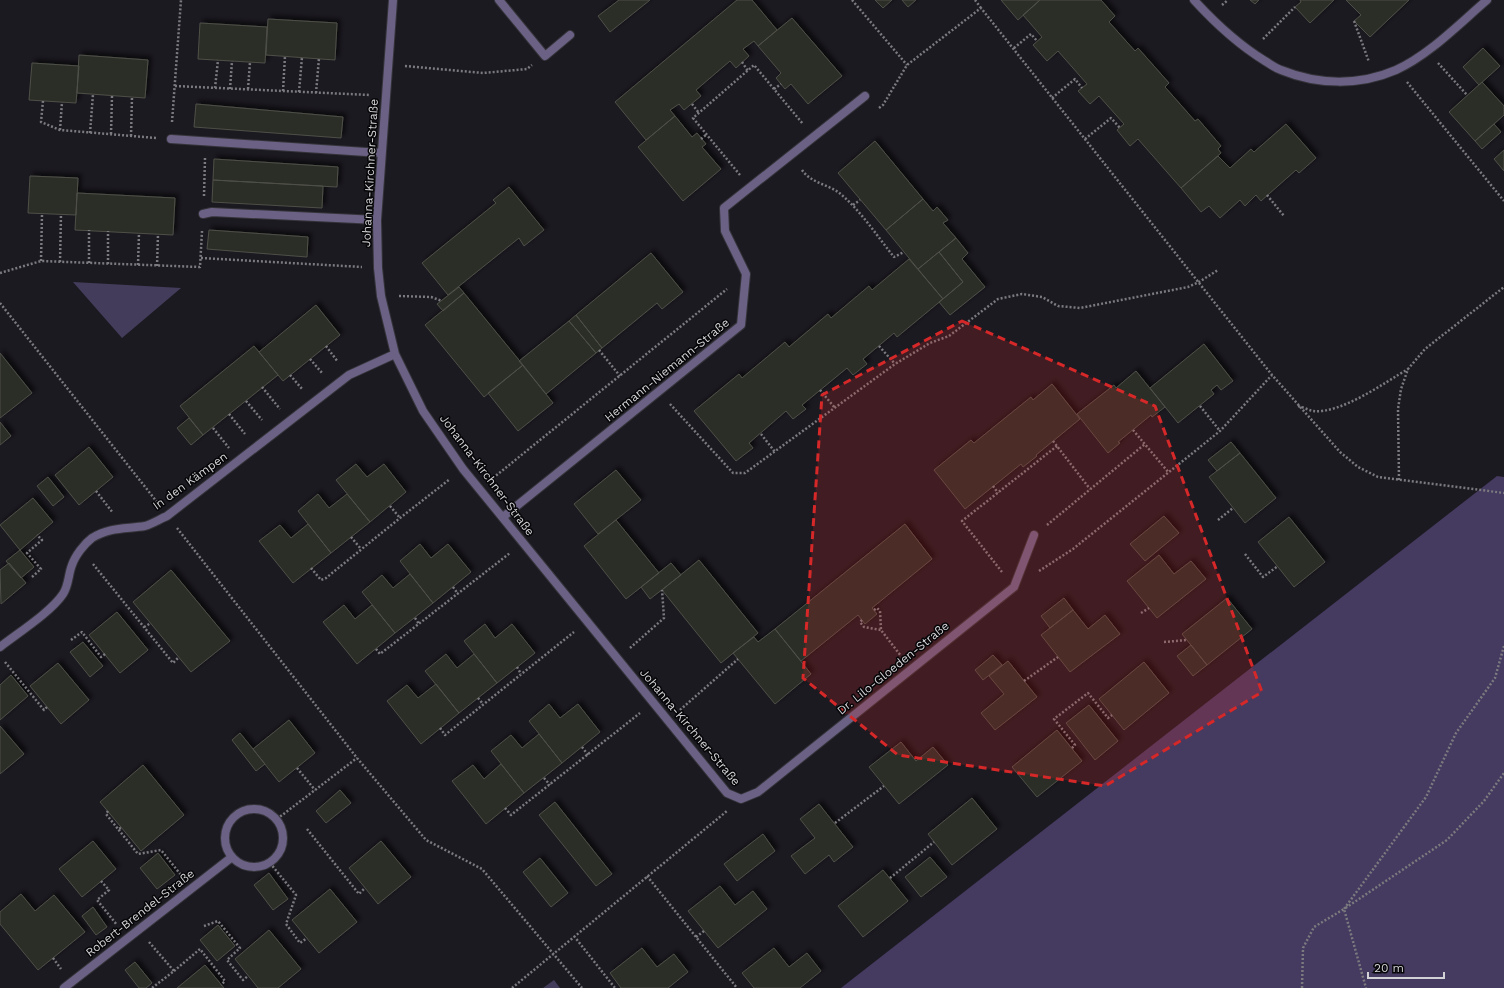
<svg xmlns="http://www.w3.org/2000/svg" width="1504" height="988" font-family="'Work Sans',sans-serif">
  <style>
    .green { fill: #443c5b }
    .forest { fill: #453a5f }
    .building { fill: #2b2d26; stroke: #4e5048; filter: url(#shadow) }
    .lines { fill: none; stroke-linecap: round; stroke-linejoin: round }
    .service-casing { stroke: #35343a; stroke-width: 10 }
    .minor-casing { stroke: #35343a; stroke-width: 10 }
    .path { stroke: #7b7a7f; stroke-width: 2.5; stroke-dasharray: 2 2; stroke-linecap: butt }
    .service { stroke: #6b6184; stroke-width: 8 }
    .minor { stroke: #6b6184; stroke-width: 8 }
    .marked { fill: #d62828; fill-opacity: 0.2; stroke: #d62828; stroke-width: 3; stroke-dasharray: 8 5; stroke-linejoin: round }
    .labels { text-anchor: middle; stroke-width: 3; stroke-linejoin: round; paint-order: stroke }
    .street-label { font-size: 12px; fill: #d2d1d5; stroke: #060608 }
  </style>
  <defs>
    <filter id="shadow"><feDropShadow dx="3.5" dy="-3.5" stdDeviation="2" flood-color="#0009"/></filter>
  </defs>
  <rect width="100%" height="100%" fill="#1c1a21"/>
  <path class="green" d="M73,282L181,288L122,338Z
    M554,980L560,988H543Z"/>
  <path class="forest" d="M1497,476L1504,477V988H841Z"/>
  <path class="building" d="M619,0H650L610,32L598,16Z
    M737,0H752L777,30L758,46L754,41L743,49L749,56L736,68L730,61L696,90L701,96L684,110L679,104L670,110L675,116L646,140L615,102Z
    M875,0H892L883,8Z
    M902,0H916L908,7Z
    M1001,0H1040L1018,20Z
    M1040,0H1101L1115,16L1109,22L1135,51L1138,48L1169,83L1165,87L1195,121L1198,119L1221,146L1218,149L1221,153L1181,188L1138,139L1130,146L1117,130L1124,124L1099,96L1090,104L1078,91L1087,84L1058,51L1047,61L1033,45L1042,37L1023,15Z
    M1250,0H1259L1255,4Z
    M1300,0H1334L1310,23L1295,7L1301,2Z
    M1346,0H1409L1370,37L1354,21L1361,15Z
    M792,18L842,76L808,104L791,84L785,89L776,78L781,73L758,46Z
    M268,19L337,23L335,60L266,55Z
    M200,23L267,27L265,63L198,59Z
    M1483,48L1500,66L1479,85L1463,67Z
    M79,55L148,60L145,98L77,93Z
    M32,63L79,66L76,103L29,100Z
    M1482,82L1504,106V115L1475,141L1449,112Z
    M196,104L343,117L341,138L194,127Z
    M675,116L692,137L697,133L706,144L702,147L721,169L683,201L638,147Z
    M1286,124L1316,158L1299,173L1296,170L1261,201L1256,195L1245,206L1240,200L1220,218L1209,206L1201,212L1181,188L1218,156L1230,168L1251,149L1254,152Z
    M1494,124L1501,132L1482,149L1475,141Z
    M875,141L923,199L886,230L838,173Z
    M1504,150V171L1494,159Z
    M214,159L338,167L337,187L213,180Z
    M30,176L78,178L76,215L28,213Z
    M213,180L323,186L322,208L212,202Z
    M509,187L544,230L524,246L519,238L448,295L422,263L496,203L493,200Z
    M77,193L175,198L173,235L75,230Z
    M923,199L933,211L937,207L948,220L943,223L956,238L918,269L886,230Z
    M209,230L308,237L307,257L207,249Z
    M956,238L968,253L962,259L985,287L950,315L939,302L963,282L939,252Z
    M939,252L963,282L943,299L918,269Z
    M651,253L683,292L662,309L657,303L602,348L576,315Z
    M909,259L943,299L897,337L894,333L863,359L867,364L853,375L847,368L802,405L806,409L793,419L786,411L749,443L753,448L736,461L694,411L739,374L742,378L785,342L789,347L828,314L831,318L869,286L872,290Z
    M459,287L464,293L443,311L437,304Z
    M464,293L523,365L484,397L425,325Z
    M316,305L340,335L283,381L259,352Z
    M576,315L602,348L596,353L569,321Z
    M569,321L596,353L546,394L519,361Z
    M1204,344L1233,381L1221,390L1217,385L1211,390L1214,394L1178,423L1150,388Z
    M254,346L278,375L203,435L180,406Z
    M0,353L32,393L0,418Z
    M523,365L553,403L518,431L488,393Z
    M1136,371L1165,407L1152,417L1151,415L1118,442L1120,443L1108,453L1077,414L1114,385L1116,388Z
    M1052,384L1080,419L1036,455L1037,456L1023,467L1021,464L965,509L934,470L971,440L974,443L1031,397L1033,400Z
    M189,418L203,435L191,445L177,428Z
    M0,422L11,436L0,445Z
    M1231,442L1240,453L1217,471L1208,460Z
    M89,447L113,477L79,505L55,475Z
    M1240,453L1276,498L1245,523L1209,477Z
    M356,464L367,477L384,464L406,492L370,522L336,480Z
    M616,470L641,500L598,534L574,504Z
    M48,477L64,497L53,506L37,486Z
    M318,494L329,508L347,494L370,522L331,553L298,511Z
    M33,498L53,522L20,550L0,525Z
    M1164,516L1179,533L1145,561L1130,544Z
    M1289,517L1325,562L1294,587L1258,542Z
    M616,520L659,573L626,599L584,546Z
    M308,524L331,553L293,583L259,541L280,525L291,538Z
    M905,524L932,559L872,608L877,614L865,624L858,615L801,661L775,629Z
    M420,544L431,558L448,544L471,572L433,603L400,561Z
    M20,550L34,567L21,578L6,561Z
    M1159,555L1174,574L1191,561L1206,579L1157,618L1127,581Z
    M699,560L758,633L721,663L662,590Z
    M9,563L26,583L1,604L0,570Z
    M671,563L681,575L650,599L641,587Z
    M171,570L230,641L191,672L133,602Z
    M410,574L433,603L395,633L362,592L382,575L393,588Z
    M1064,598L1073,610L1050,628L1041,616Z
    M1227,598L1252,629L1207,665L1182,634Z
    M344,605L355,619L372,605L395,633L357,664L323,622Z
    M1073,610L1088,629L1105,615L1120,634L1070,672L1041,635Z
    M117,612L148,650L120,673L89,635Z
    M485,624L495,638L512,624L535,653L497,683L464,641Z
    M775,629L811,674L775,704L733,653L754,637L758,642Z
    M83,642L103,666L90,677L70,652Z
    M1191,645L1207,665L1193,676L1177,656Z
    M446,654L457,668L474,654L497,683L459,713L425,671Z
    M993,655L1002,665L983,680L975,670Z
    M1008,661L1037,697L995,730L981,713L1004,694L989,676Z
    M1144,662L1169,693L1124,730L1099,699Z
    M58,663L89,700L61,724L30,686Z
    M11,675L28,696L0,720V685Z
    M436,684L459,713L421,744L387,701L407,685L418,698Z
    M549,704L560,718L578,704L600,732L562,763L529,721Z
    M1089,705L1118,741L1095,760L1066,723Z
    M289,720L315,753L279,782L253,749Z
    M0,726L24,754L0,774Z
    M1057,730L1082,761L1037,797L1012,767Z
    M240,733L265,764L256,771L232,740Z
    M539,734L562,763L524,793L491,751L511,735L522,748Z
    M901,742L916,761L933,747L948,765L899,804L869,767Z
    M501,764L524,793L486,824L452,781L473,765L484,779Z
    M143,765L184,815L141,851L100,802Z
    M340,790L351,803L326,823L316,811Z
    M972,798L997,829L952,865L928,834Z
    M555,802L612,874L596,886L539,815Z
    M819,804L853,847L834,862L829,855L805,874L791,856L815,838L800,819Z
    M763,834L775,851L737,881L724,864Z
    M93,841L116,869L82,897L59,869Z
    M381,841L411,877L378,904L349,868Z
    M158,853L175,875L157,889L140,868Z
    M930,857L947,877L921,897L905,877Z
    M540,858L568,893L551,907L523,872Z
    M883,870L908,901L863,937L838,906Z
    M269,873L288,899L273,910L254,885Z
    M720,886L735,905L753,891L767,909L718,948L688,911Z
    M330,889L357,922L319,953L292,920Z
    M21,894L35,911L54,895L85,932L38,970L0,924V912Z
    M93,907L107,927L96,935L82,916Z
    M218,925L235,946L217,961L200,940Z
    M269,930L301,969L278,988H258L235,959Z
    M642,948L657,967L674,954L688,972L668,988H621L610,973Z
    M774,948L789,967L807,953L821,971L800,988H754L742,973Z
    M135,962L152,983L146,988H139L125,970Z
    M205,965L224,988H177Z"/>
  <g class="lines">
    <defs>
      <path id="service" d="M499,0L545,56L570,35
        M171,139L381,153
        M203,214L212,212L377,220"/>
      <path id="minor" d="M393,0L377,220L378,268L381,296L395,354L423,411L463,469L727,793L741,799L758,792L1014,587L1034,535
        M1194,0C1215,23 1239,45 1265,61C1270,64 1275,68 1281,70C1318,85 1359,86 1396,70C1429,55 1459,24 1487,0
        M503,517L741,325L746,274L725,231L724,208L865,96
        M0,647C18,633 51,612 63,594C69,585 68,575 72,565C75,556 84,544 92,538C109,527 126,529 145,526C152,524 160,519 167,516L349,375L395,354
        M225 838a29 29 0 1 1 58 0a29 29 0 1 1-58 0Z
        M64,988L232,857"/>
    </defs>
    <use href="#service" class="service-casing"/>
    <use href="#minor" class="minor-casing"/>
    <path class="path" d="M852,0L907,65
      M975,0L981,8
      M1222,5L1228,0
      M1354,21L1369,62
      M1263,39L1295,7
      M1014,48L1031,34L1037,41
      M742,62L748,71
      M1438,63L1467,95
      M405,66L483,73L527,69L532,65
      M1407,82L1504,201
      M175,86L370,95
      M215,88L218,60
      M230,89L232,61
      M248,89L250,62
      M774,89L781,84
      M283,91L285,56
      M299,92L302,57
      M316,93L319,58
      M1052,98L1075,79L1082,88
      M43,101L41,122L60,130L156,138
      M692,104L699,113
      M879,108L883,105L907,65L981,8L1272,375L1340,452L1358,467L1378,477L1504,493
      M172,122L181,0
      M60,130L62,102
      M90,133L93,94
      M111,134L112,96
      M131,136L132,97
      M701,139L707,134
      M1085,139L1111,118L1120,128
      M802,170C810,182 826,184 838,192C859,208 877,236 894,257L904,252
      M740,175L693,118L754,65L803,124
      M1267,195L1284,216
      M204,196L205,158
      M853,205L860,200
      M201,258L362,267
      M41,261L42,214
      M60,262L61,214
      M89,263V230
      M108,264V231
      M138,265L139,233
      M157,266L158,234
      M0,273L41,261L200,267L202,231
      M399,296L431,297L442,301
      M0,303L157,502
      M326,346L338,362
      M879,346L895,364
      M599,350L620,376
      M310,359L323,374
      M290,375L303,390
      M262,387L280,409
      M820,390L835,408
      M246,401L262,420
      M670,404L733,473H745L895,364L930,343L949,336L998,299L1022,294L1042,297L1058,306L1080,308L1188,287L1199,282L1218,270
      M1200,406L1220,431
      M1298,406C1303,407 1308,410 1313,411C1341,414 1384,383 1408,369
      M229,414L245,434
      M213,428L229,448
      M1133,430L1169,473
      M761,434L775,452
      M1053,441L1090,489
      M493,478L727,289
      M1399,480L1398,409L1401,389L1408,369L1425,349L1504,287
      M993,486L998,493
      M96,491L113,513
      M390,506L400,518
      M1218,520L1233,508
      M1047,525L1145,444
      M177,528L357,758L426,840L482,869L582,988
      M351,537L361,549
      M1245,554L1263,577L1278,566
      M93,564L173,663L179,657
      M311,568L321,580L326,578L400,518L450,479
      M1039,571L1073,549L1220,431L1272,375
      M1002,572L962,521L1057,446
      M32,577L41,569L27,553L42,540L37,535
      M453,587L458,594
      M874,610L877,608L880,611L881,630L901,656
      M1141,613L1149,608
      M415,618L419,624
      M862,620L860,622L864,627L881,630
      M144,627L151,623
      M71,640L82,632L101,657L105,654
      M1164,642L1187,640
      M1504,646L1495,678L1456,733L1426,797L1344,909L1447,840L1484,801L1504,773
      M630,648L664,618L662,590
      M376,649L380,654L510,553
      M5,662L44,710L47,707
      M517,667L521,674
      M1024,681L1058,657
      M478,698L483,704
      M680,710L738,659
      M440,728L445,735L574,632
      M582,747L588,755
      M1072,748L1075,745L1054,719L1088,693L1108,718L1112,715
      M297,768L315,790
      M544,778L550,785
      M505,808L511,815L640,713
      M108,811L106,814L118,829
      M277,819L357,758
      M835,823L884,786
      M121,828L118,829L138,854L161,850L181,875
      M307,829L359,894L365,888
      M270,863L296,895L286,924L300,943L307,938
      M647,876L737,988
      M890,878L934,842
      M101,881L109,890L97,900L117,925
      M204,926L218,921L240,948L227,960L243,980L248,976
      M574,936L615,988
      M696,937L704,931
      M149,942L174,971L152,988
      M53,958L61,969
      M174,971L200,949L225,981L221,985
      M512,988L727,811
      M1302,988L1303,948L1314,927L1344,909L1366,988"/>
    <use href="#service" class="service"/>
    <use href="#minor" class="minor"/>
  </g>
  <path class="marked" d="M962,321L1155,406L1262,692L1105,786L898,755L803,678L822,395Z"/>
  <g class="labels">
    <g class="street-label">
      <text transform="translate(370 173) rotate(-87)" y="4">Johanna-Kirchner-Straße</text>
      <text transform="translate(667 370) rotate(-39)" y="4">Hermann-Niemann-Straße</text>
      <text transform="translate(487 475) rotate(53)" y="4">Johanna-Kirchner-Straße</text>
      <text transform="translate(190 481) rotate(-36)" y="4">In den Kämpen</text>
      <text transform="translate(893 668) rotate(-39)" y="4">Dr. Lilo-Gloeden-Straße</text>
      <text transform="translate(690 727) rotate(50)" y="4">Johanna-Kirchner-Straße</text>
      <text transform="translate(140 913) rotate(-38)" y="4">Robert-Brendel-Straße</text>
    </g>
  </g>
  <path d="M1368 972v6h76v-6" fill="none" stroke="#d2d1d5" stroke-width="2"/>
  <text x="1374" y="972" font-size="12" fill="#d2d1d5" stroke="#060608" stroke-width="3" paint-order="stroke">20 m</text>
</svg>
